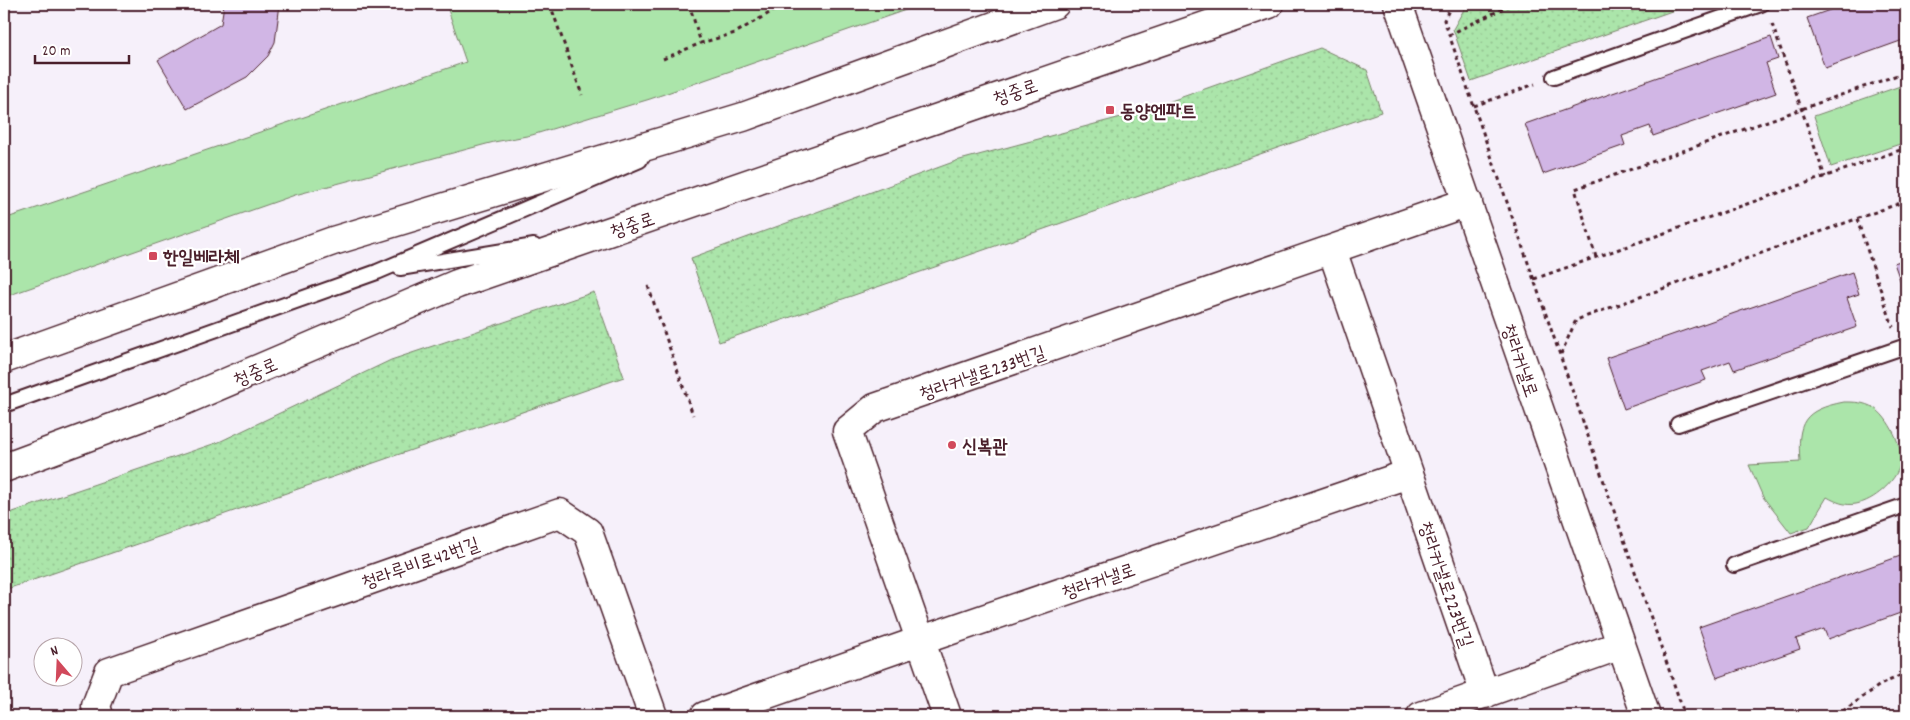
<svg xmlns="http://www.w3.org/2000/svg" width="1910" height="720" font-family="Dekko,'Poor Story',sans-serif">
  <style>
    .grass { fill: url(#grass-dots); stroke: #7a826a }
    .park { fill: #abe5aa; stroke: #7a826a }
    .building { fill: #d1b6e5; stroke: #4a1f2b }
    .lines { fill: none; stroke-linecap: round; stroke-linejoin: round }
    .lane-casing { stroke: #4a1f2b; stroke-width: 18 }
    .street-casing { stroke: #4a1f2b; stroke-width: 31 }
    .secondary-casing { stroke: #4a1f2b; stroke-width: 31 }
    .path { stroke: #4a1f2b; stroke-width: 3; stroke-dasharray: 4 4; stroke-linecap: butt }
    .lane { stroke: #fff; stroke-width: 14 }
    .street { stroke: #fff; stroke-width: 28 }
    .secondary { stroke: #fff; stroke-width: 28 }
    .poi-dot { fill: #d1495b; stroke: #fff; stroke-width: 2 }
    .labels { text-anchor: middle; stroke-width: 4.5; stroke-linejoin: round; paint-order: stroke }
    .street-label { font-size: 19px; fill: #4a1f2b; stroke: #fff }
    .poi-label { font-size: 19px; font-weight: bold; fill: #4a1f2b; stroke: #fff; text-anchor: start }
  </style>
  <defs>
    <pattern id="grass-dots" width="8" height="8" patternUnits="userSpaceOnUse" patternTransform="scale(1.25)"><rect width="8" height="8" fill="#abe5aa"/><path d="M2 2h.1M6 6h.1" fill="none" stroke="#95c492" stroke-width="1.8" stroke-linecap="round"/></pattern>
  </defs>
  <rect width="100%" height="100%" fill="#f6f0fa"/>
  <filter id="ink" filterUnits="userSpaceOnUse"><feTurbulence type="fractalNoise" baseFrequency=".02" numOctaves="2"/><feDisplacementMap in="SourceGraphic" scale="10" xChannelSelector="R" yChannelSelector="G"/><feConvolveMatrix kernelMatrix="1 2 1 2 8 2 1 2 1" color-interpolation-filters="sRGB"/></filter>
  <g filter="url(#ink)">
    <path class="grass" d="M1467,4H1692L1471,81L1453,29Z
      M1320,48L1367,70L1381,112L719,342L691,258L956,161L1140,112Z
      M594,292L624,377L4,590V515L219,442L391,360Z"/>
    <path class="park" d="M446,4H923L650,99L532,135L494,142L295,195L4,297V219L466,62Z
      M1906,84V142L1831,167L1814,116Z
      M1844,402C1855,402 1864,402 1874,408C1888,416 1905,449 1900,465C1895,482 1874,501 1856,504C1845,506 1836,502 1827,497L1809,527L1791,533L1763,497L1749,465L1800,462C1797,422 1803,410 1844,402Z"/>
    <path class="building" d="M224,4H280L275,42L268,56L247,77L187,109L158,60L221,24Z
      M1847,4H1906V39L1825,68L1807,18Z
      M1771,37L1778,59L1766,63L1776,93L1653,136L1650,126L1622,136L1625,145L1543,174L1525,124Z
      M1906,259V297L1894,263Z
      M1852,272L1859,294L1847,298L1857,327L1734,370L1730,361L1702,371L1706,380L1624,409L1606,358Z
      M1906,554V611L1828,639L1824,629L1796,639L1800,649L1717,678L1699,627Z"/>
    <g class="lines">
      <defs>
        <path id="lane" d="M1554,77L1761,4
          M400,268L534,246
          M4,405L377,272L640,160
          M1678,424L1906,346
          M1734,565L1906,505"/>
        <path id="street" d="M1398,4L1646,716
          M1332,250L1485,694
          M99,716L96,706L109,672L560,513L588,532L653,716
          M705,716L922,640L1408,474
          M947,716L847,431L875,408L1468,202
          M1421,716L1621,645"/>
        <path id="secondary" d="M4,359L333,241L743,117L1055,4
          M4,468L176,404L457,284L1269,4"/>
      </defs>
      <use href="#lane" class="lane-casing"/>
      <use href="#street" class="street-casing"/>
      <use href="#secondary" class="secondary-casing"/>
      <path class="path" d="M550,4L582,95
        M689,4L701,43
        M1452,4L1444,20L1685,716
        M1772,24L1825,177
        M1449,35L1512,4
        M663,59L701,43L735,33L773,11L792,4
        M1474,106L1535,84
        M1857,219L1893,327
        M1596,257L1575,189L1906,72
        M1534,279L1906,148
        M648,286L693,415
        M1561,354L1576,320L1906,201
        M1836,716L1880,685L1906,673"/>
      <use href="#lane" class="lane"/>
      <use href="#street" class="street"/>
      <use href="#secondary" class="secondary"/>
    </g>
  </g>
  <g class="poi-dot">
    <rect x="1105" y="105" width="10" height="10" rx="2.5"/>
    <rect x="148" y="251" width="10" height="10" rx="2.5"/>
    <circle cx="952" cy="445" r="5"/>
  </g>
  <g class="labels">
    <g class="street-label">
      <text transform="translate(1015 91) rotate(-19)" y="7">청중로</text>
      <text transform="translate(632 224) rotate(-19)" y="7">청중로</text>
      <text transform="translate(1521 360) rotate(71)" y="7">청라커낼로</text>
      <text transform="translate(255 371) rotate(-23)" y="7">청중로</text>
      <text transform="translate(982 372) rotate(-19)" y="7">청라커낼로233번길</text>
      <text transform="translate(420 562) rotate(-19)" y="7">청라루비로42번길</text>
      <text transform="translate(1098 580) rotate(-19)" y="7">청라커낼로</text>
      <text transform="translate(1447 584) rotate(71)" y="7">청라커낼로223번길</text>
    </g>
    <g class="poi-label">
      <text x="1120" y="117">동양엔파트</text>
      <text x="163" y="263">한일베라체</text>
      <text x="962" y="452">신복관</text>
    </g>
  </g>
  <rect width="1910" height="720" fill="none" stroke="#fff" stroke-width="20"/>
  <rect x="10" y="10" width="1890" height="700" fill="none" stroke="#4a1f2b" stroke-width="2" filter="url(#ink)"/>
  <g transform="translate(58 662) rotate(341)"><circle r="24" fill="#ffffff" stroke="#b7a5aa"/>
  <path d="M0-4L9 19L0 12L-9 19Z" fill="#d1495b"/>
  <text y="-8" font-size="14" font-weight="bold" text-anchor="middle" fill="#4a1f2b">N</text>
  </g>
  <path d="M35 55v8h94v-8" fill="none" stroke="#4a1f2b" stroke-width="2.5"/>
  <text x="42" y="55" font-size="15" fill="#4a1f2b" stroke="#ffffff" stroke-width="4" paint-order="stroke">20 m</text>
</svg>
